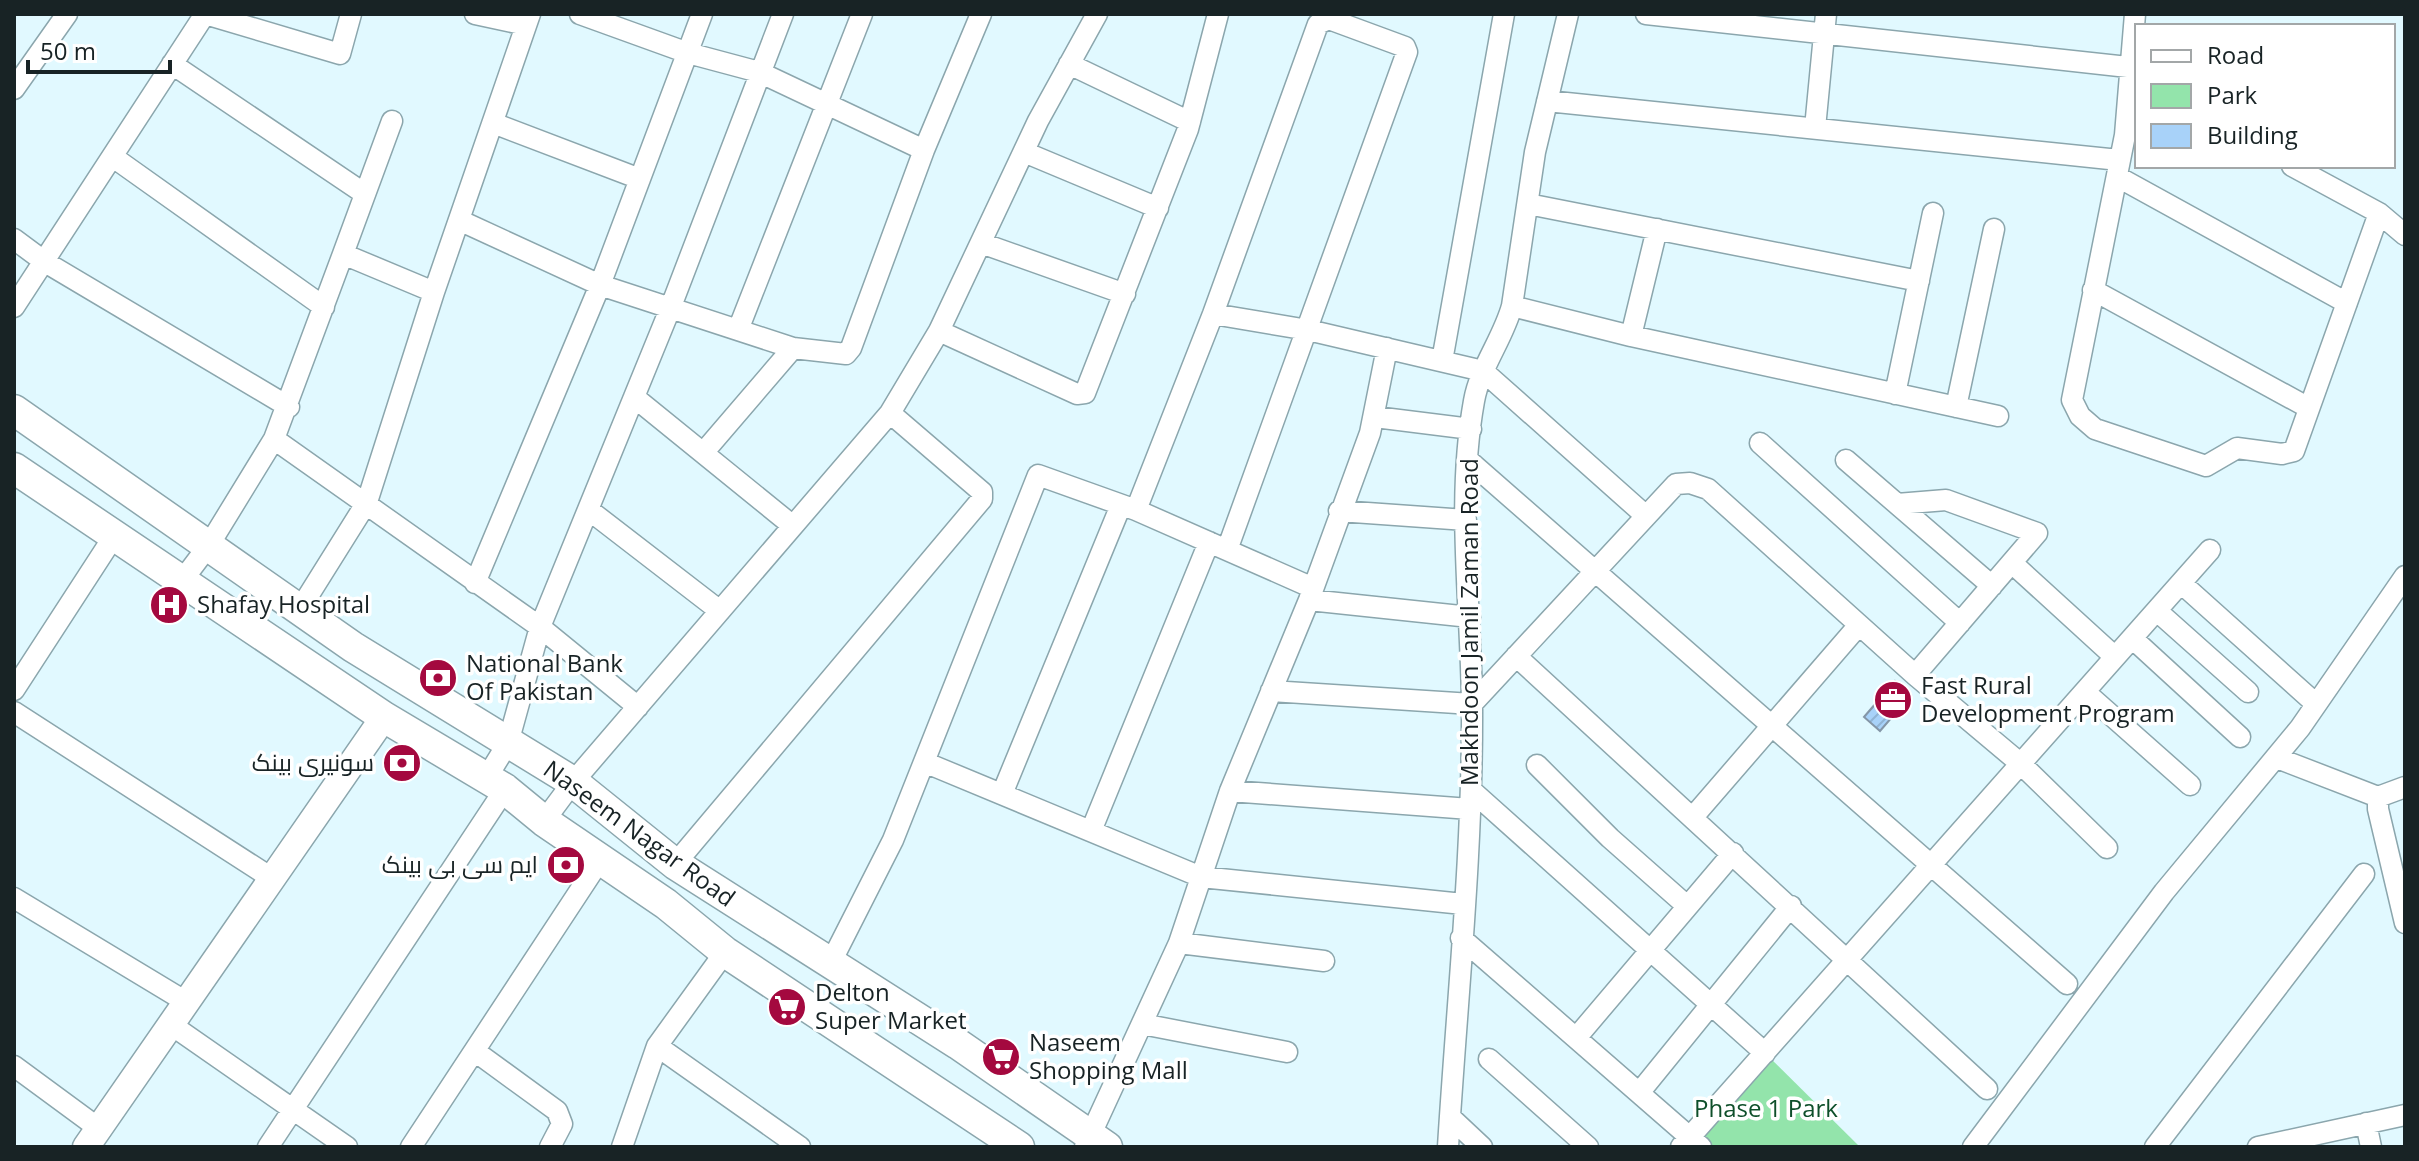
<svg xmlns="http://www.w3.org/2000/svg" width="2419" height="1161" font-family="'Open Sans',Cairo,sans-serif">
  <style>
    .park { fill: #93e4ab }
    .building { fill: url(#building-hatch); stroke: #8496a7; stroke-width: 2 }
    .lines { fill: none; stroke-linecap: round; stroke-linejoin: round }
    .street-casing { stroke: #8ba6ad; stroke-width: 23 }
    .secondary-casing { stroke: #8ba6ad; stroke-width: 29 }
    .primary-casing { stroke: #8ba6ad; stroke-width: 33 }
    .street { stroke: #fff; stroke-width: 20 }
    .secondary { stroke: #fff; stroke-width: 26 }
    .primary { stroke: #fff; stroke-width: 30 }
    .labels { text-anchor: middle; stroke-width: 7; stroke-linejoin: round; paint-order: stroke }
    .poi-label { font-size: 24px; fill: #182325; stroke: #fff; text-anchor: start }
    .street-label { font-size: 24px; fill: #182325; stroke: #fff }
    .park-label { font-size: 24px; fill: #0e4f2a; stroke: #fff }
  </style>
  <defs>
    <pattern id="building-hatch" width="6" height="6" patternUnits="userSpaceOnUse" patternTransform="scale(2)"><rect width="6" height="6" fill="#a8d2f9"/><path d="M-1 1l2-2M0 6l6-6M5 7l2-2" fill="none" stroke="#90b4d5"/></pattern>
  </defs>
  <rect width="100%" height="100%" fill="#e1f9ff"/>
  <path class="park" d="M1765,1053L1860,1147H1701L1690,1137Z"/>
  <path class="building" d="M1895,681L1911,695L1880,731L1864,717Z"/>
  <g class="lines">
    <defs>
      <path id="street" d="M205,14L340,54L351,14
        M475,14L526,25
        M580,14L688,53L759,72L924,150
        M1646,14L2137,68
        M2135,14L2125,135L2072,400L2080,416L2095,429L2206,466L2237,448L2282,454L2294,451L2379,213
        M172,64L365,194
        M1069,64L1190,122
        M14,89L67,14
        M1547,101L2119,160
        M493,123L640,179
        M1815,128L1826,14
        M1024,152L1158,208
        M113,157L324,307
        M2292,166L2379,213L2405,235
        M2118,177L2347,303
        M1528,204L1919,281
        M461,221L600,285L702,14
        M14,239L45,262L289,407
        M981,243L1125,294
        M343,254L392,121
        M2093,290L2309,408
        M1512,306L1631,336L1998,416
        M14,307L205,14
        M1213,314L1308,330L1483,371L1646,516
        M738,330L862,14
        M939,331L1077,394L1085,393L1188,129L1218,14
        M1631,336L1657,229
        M1442,361L1504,14
        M1895,394L1933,213
        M634,397L793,526
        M1956,407L1994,229
        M890,413L939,331L1038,121L1097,14
        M1375,417L1471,429
        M274,439L540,627L638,707
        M1760,443L1960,623
        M703,453L793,348
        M1468,460L2067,984
        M1846,460L1992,586
        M1897,504L1946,500L2037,533L1915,675
        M589,510L720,611
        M1136,510L1213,314L1318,24L1329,19L1405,47L1407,52L1227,550
        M1339,511L1466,520
        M2012,563L2115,657
        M181,582L209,545L274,439L343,254L434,292
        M475,583L600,285L793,348L846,354L851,348L924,150L981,14
        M2181,583L2316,704
        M1309,600L1470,617
        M300,609L367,502L434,292L530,14
        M2157,611L2248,692
        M2132,638L2240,737
        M1516,656L1987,1089
        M14,690L114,536
        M1271,691L1472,704L1676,484L1690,483L1708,489L1915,675L2021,764L2107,848
        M2085,692L2190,785
        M14,712L273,879
        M2277,758L2378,797
        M924,762L1201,877L1463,904
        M1537,765L1610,838L1687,906
        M487,777L508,743L540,627L670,309L783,14
        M1471,790L1765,1053
        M1230,791L1470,809
        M1002,794L1121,505
        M2378,797V809L2405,923
        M2378,797L2405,787
        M1693,817L1859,625
        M544,821L573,782L890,413L982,492V499L675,864
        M1091,831L1209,542
        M14,898L188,1003
        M1461,938L1701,1147
        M1179,943L1324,961
        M830,964L893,840L1038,475L1136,510L1313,588
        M1142,1024L1287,1052
        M173,1026L347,1147
        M1576,1038L1733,853
        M657,1046L800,1147
        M476,1052L557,1111L562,1124L550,1147
        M1489,1059L1588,1147
        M14,1066L101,1130
        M1639,1093L1791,906
        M1450,1117L1482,1147
        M2366,1123L2371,1147
        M268,1147L505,789
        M411,1147L600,860
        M622,1147L657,1046L725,952
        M1085,1147L1179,943L1230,791L1309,600L1370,433L1387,348
        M1448,1147C1457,1000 1473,852 1472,704C1471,604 1456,501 1474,401C1480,367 1503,339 1512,306L1535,152L1568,14
        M1681,1147L2210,550
        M1973,1147L2164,892L2300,728L2405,576
        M2155,1147L2364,874
        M2258,1147L2405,1115"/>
      <path id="secondary" d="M86,1147L384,717"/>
      <path id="primary" d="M14,410L353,647L573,782L675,864L958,1044L1107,1147
        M14,468L384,717L505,789L544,821L666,904L725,952L1019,1147"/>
    </defs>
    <use href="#street" class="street-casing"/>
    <use href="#secondary" class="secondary-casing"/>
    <use href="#primary" class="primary-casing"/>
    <use href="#street" class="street"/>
    <use href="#secondary" class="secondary"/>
    <use href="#primary" class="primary"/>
  </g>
  <defs>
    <symbol id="hospital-disc" viewBox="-11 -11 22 22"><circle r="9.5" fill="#a4093f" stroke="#fff"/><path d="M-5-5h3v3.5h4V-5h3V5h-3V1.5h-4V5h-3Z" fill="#fff"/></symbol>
    <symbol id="bank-disc" viewBox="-11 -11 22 22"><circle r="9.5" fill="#a4093f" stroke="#fff"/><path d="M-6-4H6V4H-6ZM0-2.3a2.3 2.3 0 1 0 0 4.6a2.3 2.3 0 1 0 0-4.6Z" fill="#fff"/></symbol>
    <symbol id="office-disc" viewBox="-11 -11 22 22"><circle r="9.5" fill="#a4093f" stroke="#fff"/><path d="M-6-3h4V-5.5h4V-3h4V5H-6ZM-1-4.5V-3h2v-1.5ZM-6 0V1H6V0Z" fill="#fff"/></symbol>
    <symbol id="supermarket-disc" viewBox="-11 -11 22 22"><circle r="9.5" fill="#a4093f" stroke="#fff"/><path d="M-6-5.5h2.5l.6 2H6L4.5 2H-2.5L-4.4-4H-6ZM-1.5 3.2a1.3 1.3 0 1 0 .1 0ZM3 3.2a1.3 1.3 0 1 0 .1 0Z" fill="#fff"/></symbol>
  </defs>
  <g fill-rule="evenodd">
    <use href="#hospital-disc" x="147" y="583" width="44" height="44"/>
    <use href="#bank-disc" x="416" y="656" width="44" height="44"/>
    <use href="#office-disc" x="1871" y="678" width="44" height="44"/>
    <use href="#bank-disc" x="380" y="741" width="44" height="44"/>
    <use href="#bank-disc" x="544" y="843" width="44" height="44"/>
    <use href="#supermarket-disc" x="765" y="985" width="44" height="44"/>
    <use href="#supermarket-disc" x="979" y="1035" width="44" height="44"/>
  </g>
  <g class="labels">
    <g class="poi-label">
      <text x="197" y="613">Shafay Hospital</text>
      <text x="466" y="672">National Bank<tspan x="466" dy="28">Of Pakistan</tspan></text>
      <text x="1921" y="694">Fast Rural<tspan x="1921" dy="28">Development Program</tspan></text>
      <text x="374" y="771" text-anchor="end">سونیری بینک</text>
      <text x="538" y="873" text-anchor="end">ایم سی بی بینک</text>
      <text x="815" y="1001">Delton<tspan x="815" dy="28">Super Market</tspan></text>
      <text x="1029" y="1051">Naseem<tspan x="1029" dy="28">Shopping Mall</tspan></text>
    </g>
    <g class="street-label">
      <text transform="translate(1470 622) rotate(-90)" y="8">Makhdoon Jamil Zaman Road</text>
      <text transform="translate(639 834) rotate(36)" y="8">Naseem Nagar Road</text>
    </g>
    <g class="park-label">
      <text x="1766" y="1117">Phase 1 Park</text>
    </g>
  </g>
  <rect width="2419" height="1161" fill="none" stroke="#182325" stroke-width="32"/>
  <rect x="2135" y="24" width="260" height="144" fill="#ffffff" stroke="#a3a7a8" stroke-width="2"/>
  <rect x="2151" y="50" width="40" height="12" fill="#ffffff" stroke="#a3a7a8" stroke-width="2"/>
  <text x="2207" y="64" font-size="24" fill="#182325">Road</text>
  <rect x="2151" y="84" width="40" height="24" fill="#93e4ab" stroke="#a3a7a8" stroke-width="2"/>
  <text x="2207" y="104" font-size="24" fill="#182325">Park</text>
  <rect x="2151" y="124" width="40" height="24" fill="#a8d2f9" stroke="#a3a7a8" stroke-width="2"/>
  <text x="2207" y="144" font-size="24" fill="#182325">Building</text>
  <path d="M28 60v12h142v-12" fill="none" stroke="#182325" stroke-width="4"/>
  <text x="40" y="60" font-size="24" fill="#182325" stroke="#ffffff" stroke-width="6" paint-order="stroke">50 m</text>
</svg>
